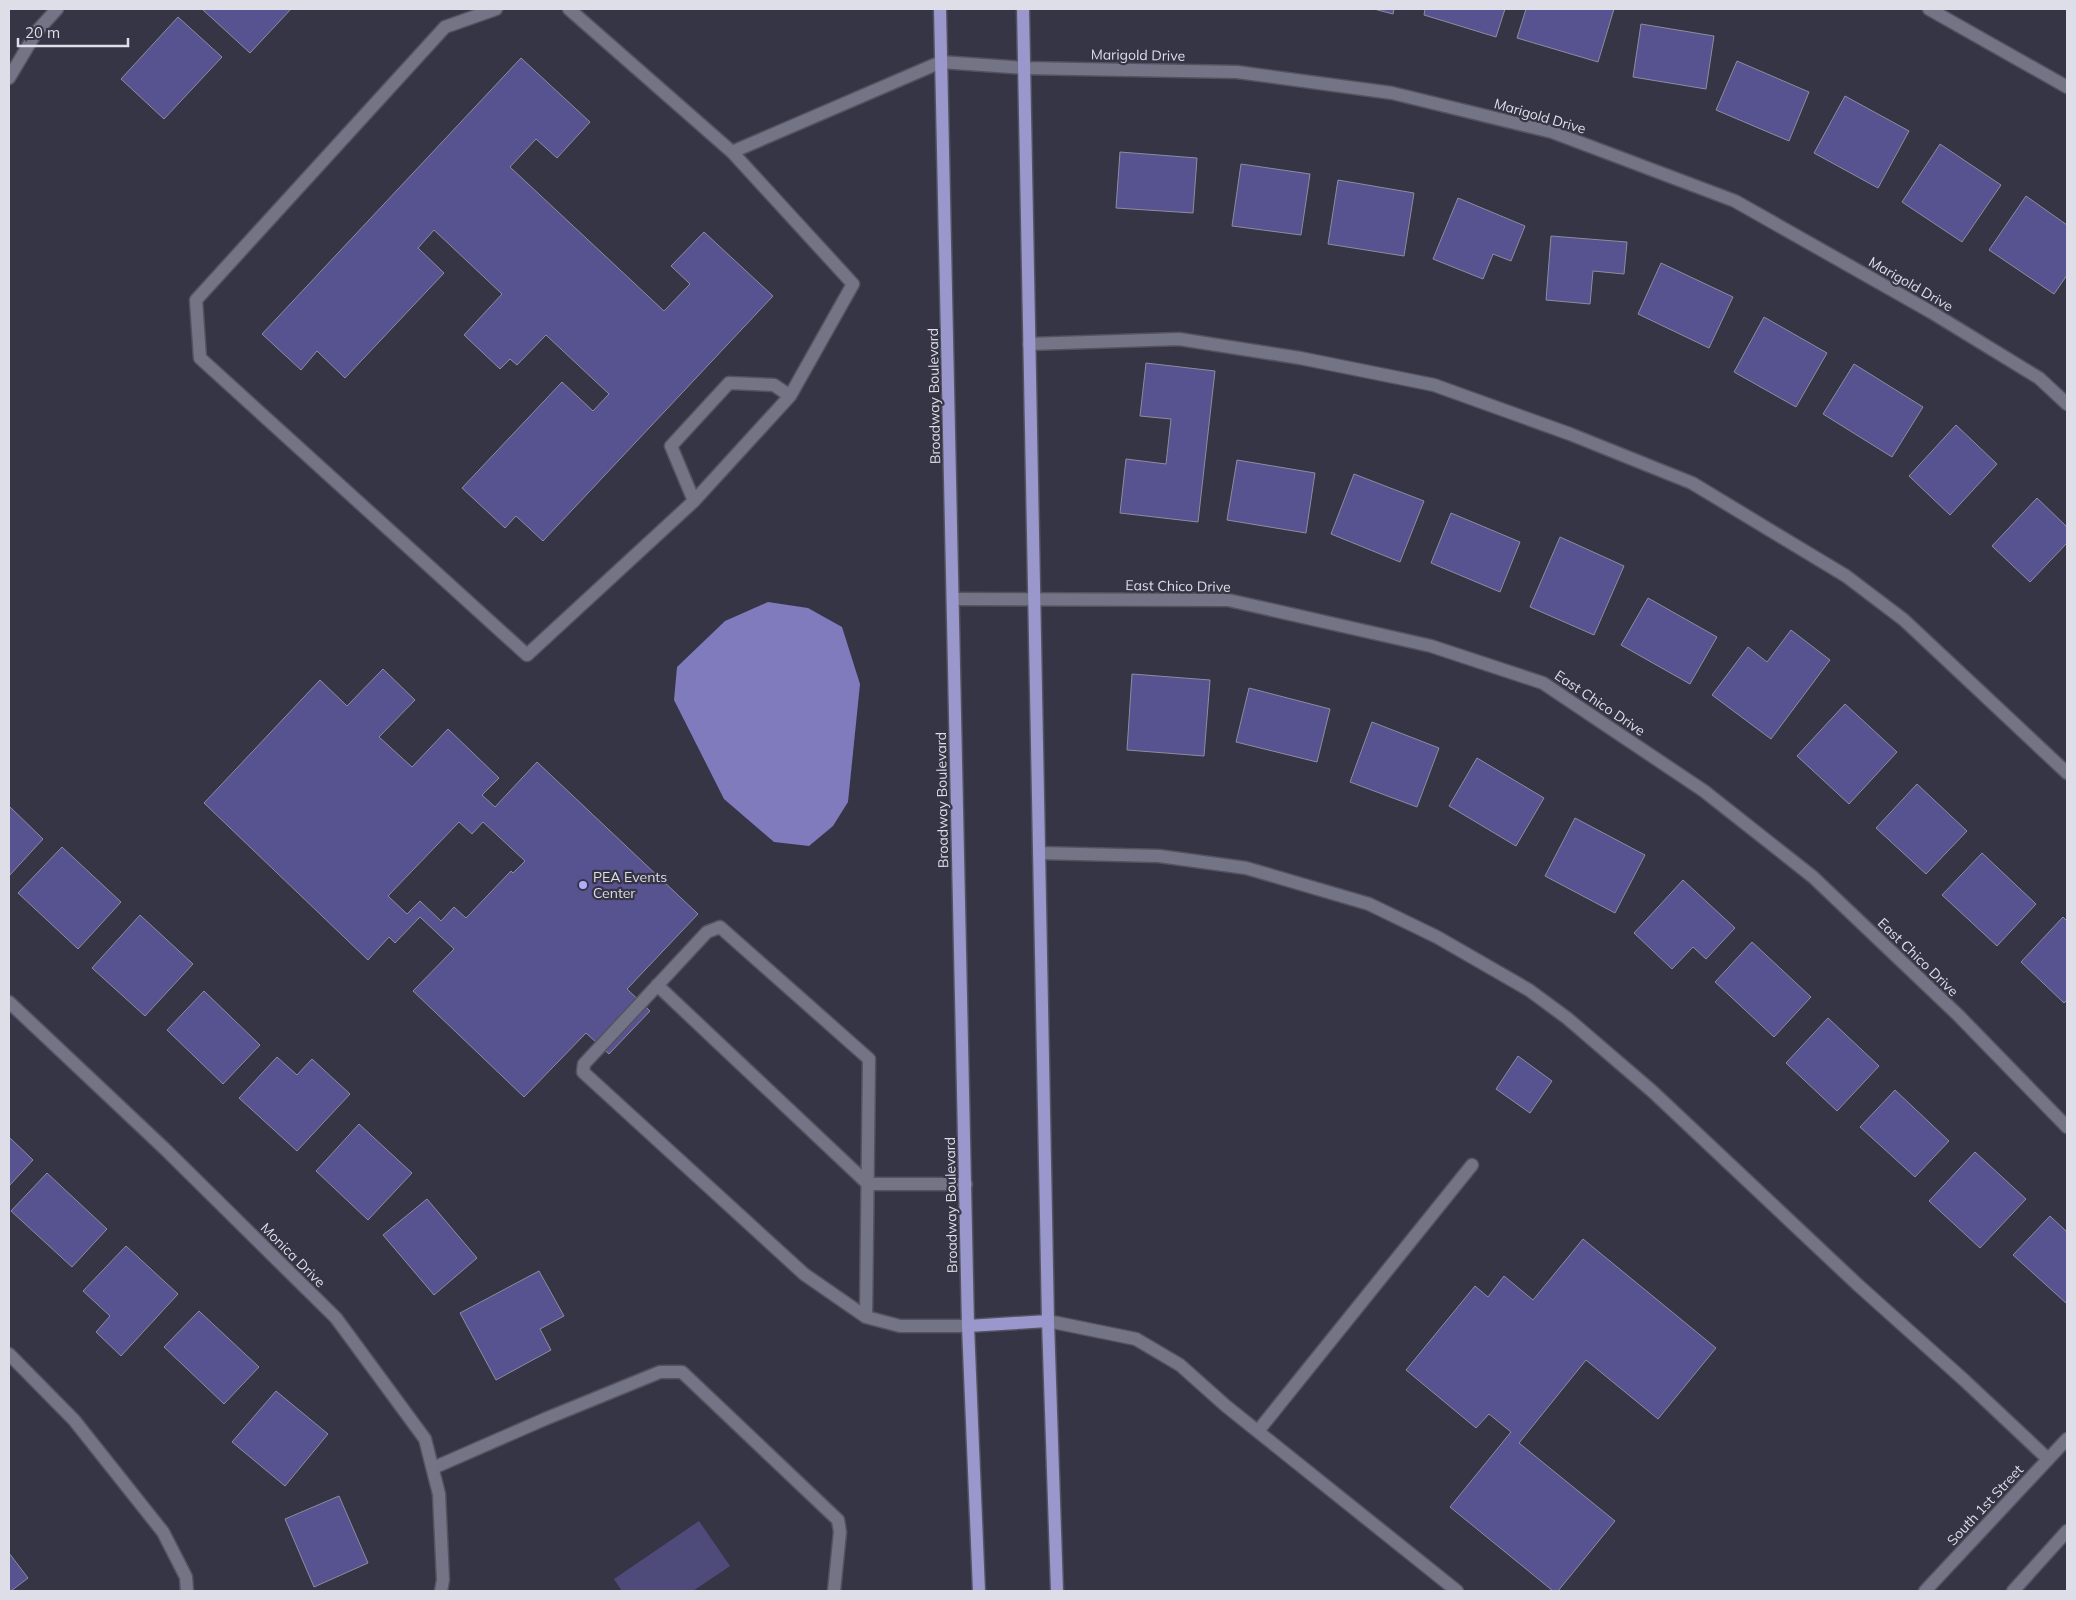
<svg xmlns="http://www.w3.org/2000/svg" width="2076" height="1600" font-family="Mulish,sans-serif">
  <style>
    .green { fill: #4e4b7a }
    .water { fill: #7f7bbd }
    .building { fill: #575290; stroke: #8d8da0; fill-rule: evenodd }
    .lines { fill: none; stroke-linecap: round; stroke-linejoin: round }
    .service-casing { stroke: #535360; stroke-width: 15 }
    .minor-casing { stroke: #535360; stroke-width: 15 }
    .tertiary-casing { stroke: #535360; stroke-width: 15 }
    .secondary-casing { stroke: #535360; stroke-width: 15 }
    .primary-casing { stroke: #535360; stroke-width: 15 }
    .service { stroke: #747487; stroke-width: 12 }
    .minor { stroke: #747487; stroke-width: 12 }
    .tertiary { stroke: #747487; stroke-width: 12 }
    .secondary { stroke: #747487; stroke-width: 12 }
    .primary { stroke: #9997cb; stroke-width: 12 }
    .poi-dot { fill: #b1adfa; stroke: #363545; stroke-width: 2 }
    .labels { text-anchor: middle; stroke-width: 4.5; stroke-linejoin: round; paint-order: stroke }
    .street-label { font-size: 14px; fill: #dedee8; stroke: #363545 }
    .poi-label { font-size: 14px; fill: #dedee8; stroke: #363545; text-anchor: start }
  </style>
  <rect width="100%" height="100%" fill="#363545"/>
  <path class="green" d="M699,1521L730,1566L693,1591H622L614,1579Z"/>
  <path class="water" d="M768,602L808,608L842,627L860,684L848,802L833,826L809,846L774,842L724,799L674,700L677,667L725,621Z"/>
  <path class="building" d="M202,9H291L250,53Z
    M1374,9H1394L1393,14Z
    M1425,9H1505L1496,37L1424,15Z
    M1526,9H1614L1598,62L1517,38Z
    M178,17L222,57L164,119L121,79Z
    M1641,24L1714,36L1706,89L1633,77Z
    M521,58L590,122L557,158L536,139L510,167L664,311L690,284L671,266L704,232L773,296L543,541L516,516L505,528L462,488L562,382L593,411L609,394L546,335L517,365L510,359L500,369L464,335L502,294L434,230L418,248L444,273L345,378L317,351L301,370L262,334Z
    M1737,61L1809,92L1789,141L1716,110Z
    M1845,96L1909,131L1878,188L1814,153Z
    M1940,144L2001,185L1962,242L1902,202Z
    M1120,152L1197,158L1193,213L1116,208Z
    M1241,164L1310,174L1301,235L1232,226Z
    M1338,180L1414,193L1404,256L1328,244Z
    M2026,196L2067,225V275L2054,294L1989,250Z
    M1458,198L1525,226L1511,261L1493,254L1483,279L1433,259Z
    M1551,236L1627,242L1624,274L1593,271L1590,304L1546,300Z
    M1661,263L1733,297L1709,348L1638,314Z
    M1764,317L1827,353L1796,407L1734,372Z
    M1146,363L1215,371L1198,522L1120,513L1126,459L1166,464L1171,419L1140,416Z
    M1854,364L1923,407L1892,457L1823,414Z
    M1956,425L1997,464L1950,515L1909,476Z
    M1237,460L1315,473L1306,533L1227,520Z
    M1354,474L1424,501L1400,562L1331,534Z
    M2037,498L2067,527V543L2030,582L1992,546Z
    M1451,513L1520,542L1500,592L1431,563Z
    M1560,537L1624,566L1594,635L1530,607Z
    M1648,598L1717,637L1690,684L1621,645Z
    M1791,630L1830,660L1771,739L1712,695L1748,647L1767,662Z
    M383,669L415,700L379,737L412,767L448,729L499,778L482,795L495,807L537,762L698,914L627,989L650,1011L609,1054L586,1033L524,1097L413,991L454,949L420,917L395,943L389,937L368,960L204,803L320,680L347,706ZM459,822L472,834L483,822L525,861L513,873L511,871L466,918L454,907L441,921L420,901L407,914L388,896Z
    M1132,674L1210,680L1204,756L1127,750Z
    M1249,688L1330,709L1317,762L1236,742Z
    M1845,704L1897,752L1849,804L1797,756Z
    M1372,722L1439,748L1417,807L1350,782Z
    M1477,758L1544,798L1516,846L1449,806Z
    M1917,784L1967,831L1926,874L1876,828Z
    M9,806L43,839L9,876Z
    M1575,818L1645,855L1615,913L1545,876Z
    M62,847L121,902L78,949L18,893Z
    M1982,853L2036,904L1997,946L1942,895Z
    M1683,880L1735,928L1706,959L1693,947L1672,969L1634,933Z
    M140,915L193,964L145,1016L92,968Z
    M2063,917L2067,921V1000L2064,1003L2021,962Z
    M1752,942L1811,997L1774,1037L1715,982Z
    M204,991L260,1045L223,1084L167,1030Z
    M1828,1018L1879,1066L1837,1111L1786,1063Z
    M1518,1056L1552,1081L1530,1113L1496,1089Z
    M277,1057L297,1075L312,1059L350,1094L297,1151L239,1098Z
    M1895,1090L1949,1141L1915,1177L1860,1127Z
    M359,1124L412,1173L368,1220L316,1171Z
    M9,1137L33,1160L9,1186Z
    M1975,1152L2026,1199L1980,1248L1929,1201Z
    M47,1173L107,1229L72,1267L11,1211Z
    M427,1199L477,1258L434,1295L383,1235Z
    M2050,1216L2067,1232V1301L2066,1303L2013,1255Z
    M1583,1239L1716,1348L1658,1419L1586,1360L1519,1443L1615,1521L1558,1591H1553L1450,1507L1511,1432L1489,1414L1476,1428L1406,1370L1475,1286L1488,1297L1504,1276L1533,1300Z
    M126,1246L178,1294L121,1356L96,1332L110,1316L83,1291Z
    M539,1271L564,1316L540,1329L551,1350L496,1380L460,1313Z
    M199,1311L259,1367L224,1404L164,1347Z
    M276,1391L328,1434L285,1486L232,1442Z
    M339,1496L368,1563L314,1587L285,1519Z
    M9,1553L28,1578L11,1591H9Z"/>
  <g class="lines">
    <defs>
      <path id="service" d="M496,9L445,27L196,300L200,358L527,655L694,501L790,396L774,385L729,383L671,446L694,501
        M569,9L732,152L941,62
        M1929,9L2067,87
        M732,152L853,284L790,396
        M1029,344L1179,339L1300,358L1434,385L1570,434L1692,483L1846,576L1904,620L2067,773
        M1039,853L1159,856L1246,868L1369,904L1437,937L1529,990L1567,1018L1652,1091L1858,1285L1964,1380L2048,1459
        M657,985L868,1184H966
        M866,1317L869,1059L720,927L707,932L584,1064L583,1072L804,1274L866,1317L900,1326H968
        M1048,1321L1136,1339L1180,1365L1226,1406L1457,1591
        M9,1354L74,1420L163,1532L186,1577L187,1591
        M1258,1431L1472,1165
        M433,1468L545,1419L660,1372H682L838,1520L840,1532L834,1591"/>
      <path id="minor" d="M941,62L1024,68L1237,72L1392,93L1552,132L1735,201L1931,312L2039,378L2067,404
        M953,599L1228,600L1431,646L1543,683L1704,791L1813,877L1958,1015L2067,1127
        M9,1002L166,1150L336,1318L425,1439L439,1494L443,1580L441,1591"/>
      <path id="tertiary" d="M9,78L37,31L57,9"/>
      <path id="secondary" d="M1925,1591L2067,1439
        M2013,1591L2067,1531"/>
      <path id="primary" d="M940,9L968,1326L979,1591
        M1023,9L1048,1321L1057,1591
        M968,1326L1048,1321"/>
    </defs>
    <use href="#service" class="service-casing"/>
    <use href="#minor" class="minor-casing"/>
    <use href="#tertiary" class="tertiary-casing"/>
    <use href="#secondary" class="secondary-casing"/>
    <use href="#primary" class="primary-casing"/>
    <use href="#service" class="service"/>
    <use href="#minor" class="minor"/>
    <use href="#tertiary" class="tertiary"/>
    <use href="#secondary" class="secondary"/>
    <use href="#primary" class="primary"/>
  </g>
  <circle class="poi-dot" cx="583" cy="885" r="5"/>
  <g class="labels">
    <g class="street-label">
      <text transform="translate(1138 55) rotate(1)" y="5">Marigold Drive</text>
      <text transform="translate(1540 116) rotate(16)" y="5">Marigold Drive</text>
      <text transform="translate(1911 284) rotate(30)" y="5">Marigold Drive</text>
      <text transform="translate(934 396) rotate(-91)" y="5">Broadway Boulevard</text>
      <text transform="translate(1178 586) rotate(1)" y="5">East Chico Drive</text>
      <text transform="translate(1600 703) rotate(34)" y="5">East Chico Drive</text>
      <text transform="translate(942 800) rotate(-91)" y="5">Broadway Boulevard</text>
      <text transform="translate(1918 957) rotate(44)" y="5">East Chico Drive</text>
      <text transform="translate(951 1205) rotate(-91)" y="5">Broadway Boulevard</text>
      <text transform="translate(293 1255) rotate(45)" y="5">Monica Drive</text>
      <text transform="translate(1985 1505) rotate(-47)" y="5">South 1st Street</text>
    </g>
    <g class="poi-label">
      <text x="593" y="882">PEA Events<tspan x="593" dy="16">Center</tspan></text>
    </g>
  </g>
  <rect width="2076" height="1600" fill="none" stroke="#dedee8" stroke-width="20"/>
  <path d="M18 38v8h110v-8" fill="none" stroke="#dedee8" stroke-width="2.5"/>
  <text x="25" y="38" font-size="15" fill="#dedee8" stroke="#363545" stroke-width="4" paint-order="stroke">20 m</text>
</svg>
